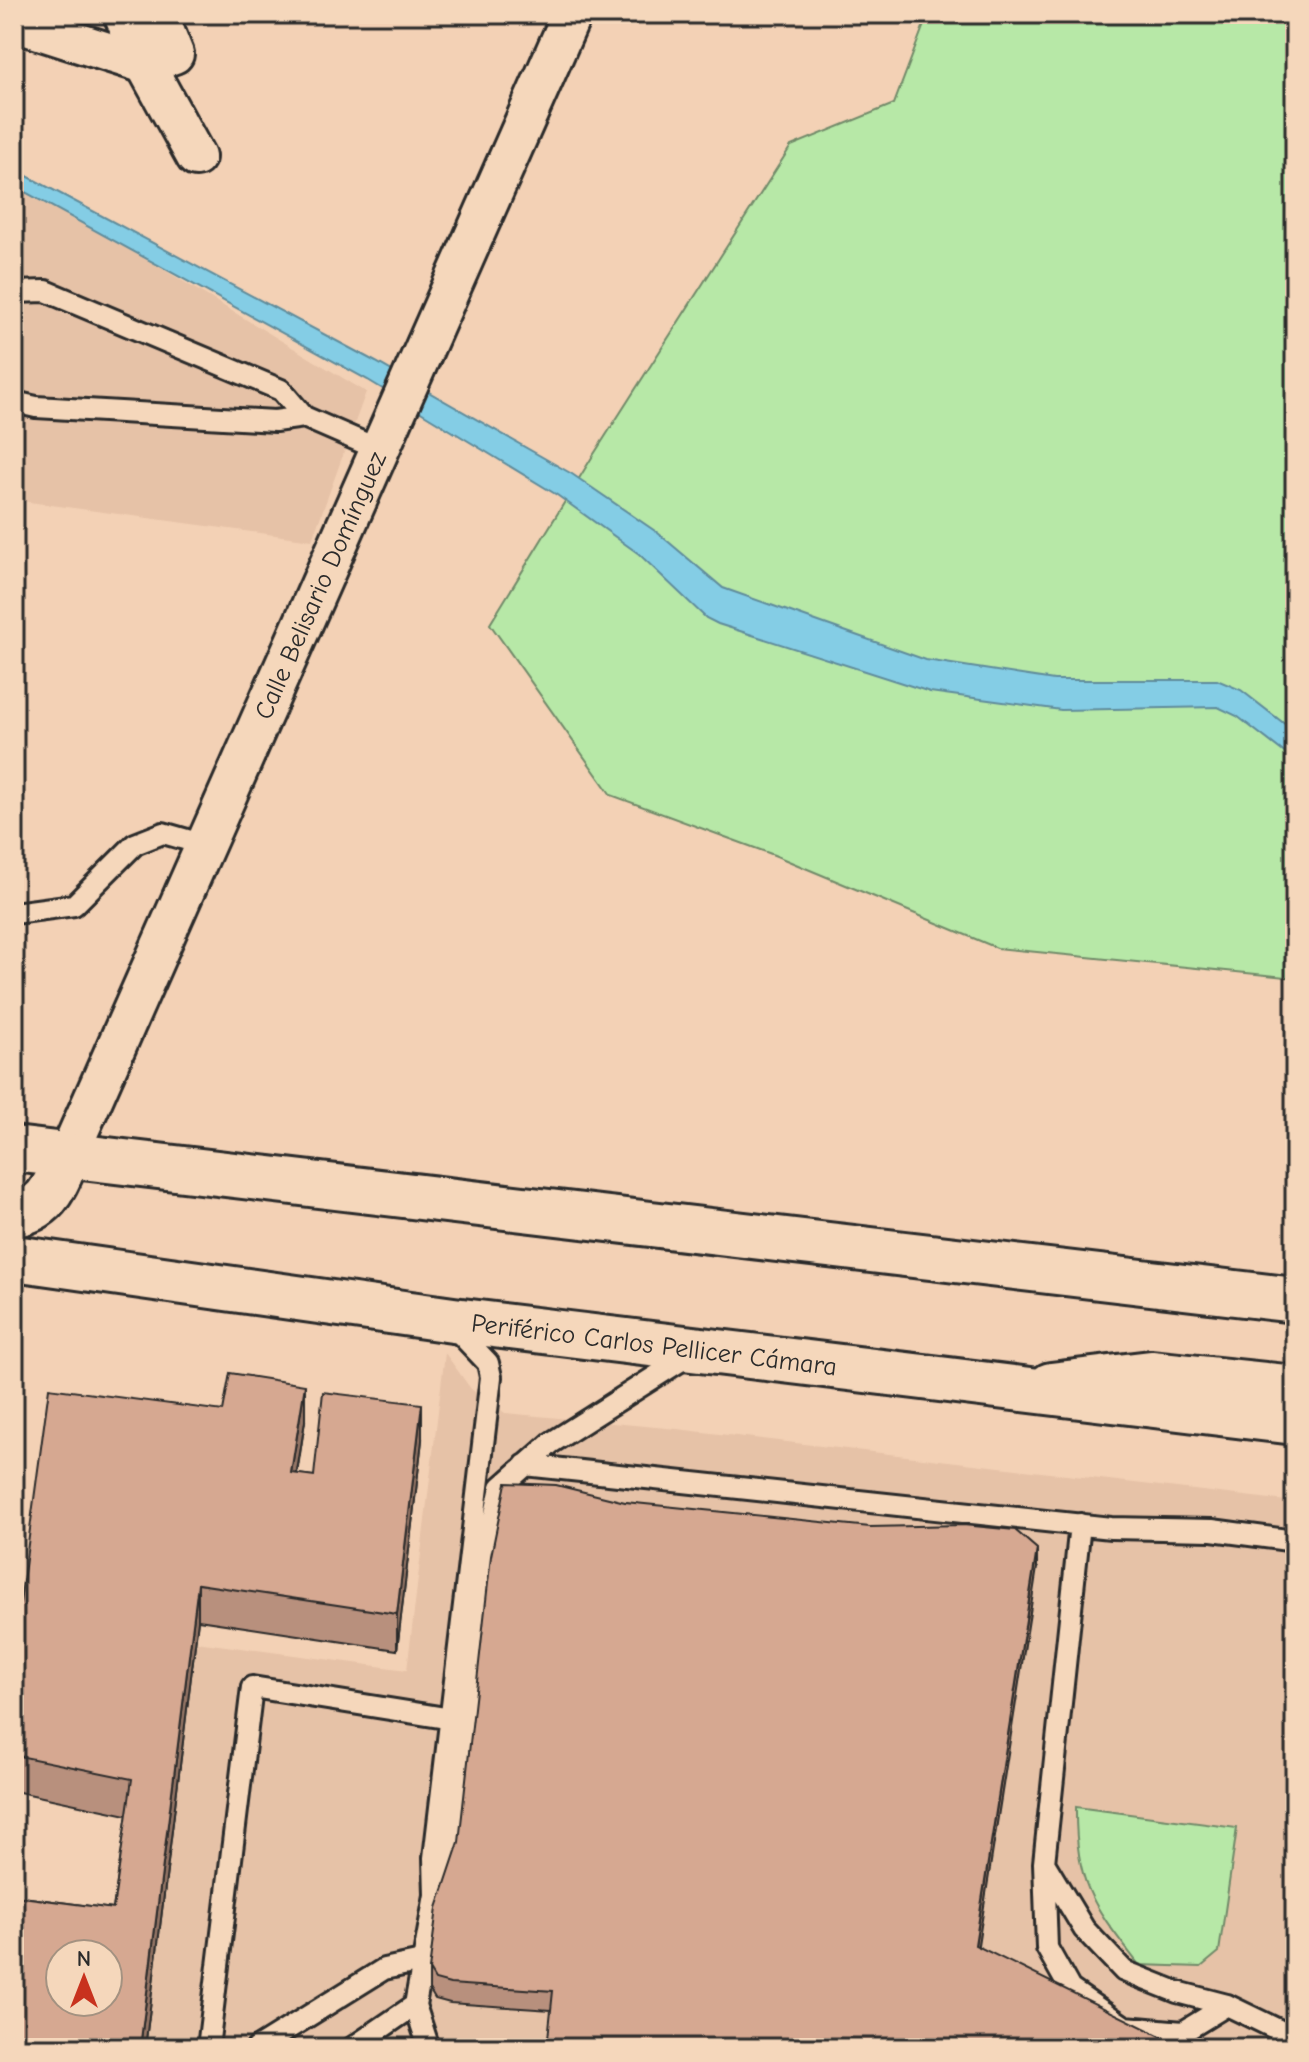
<svg xmlns="http://www.w3.org/2000/svg" width="1309" height="2062" font-family="'Comic Neue',sans-serif">
  <style>
    .built { fill: #e6c2a7 }
    .green { fill: #b7e8a7; stroke: #718a69; stroke-width: 2 }
    .water { fill: #84cde5; stroke: #608c9b; stroke-width: 2 }
    .lines { fill: none; stroke-linecap: round; stroke-linejoin: round }
    .service-casing { stroke: #2b2b2b; stroke-width: 26 }
    .minor-casing { stroke: #2b2b2b; stroke-width: 44 }
    .secondary-casing { stroke: #2b2b2b; stroke-width: 50 }
    .primary-casing { stroke: #2b2b2b; stroke-width: 50 }
    .service { stroke: #f5d7bb; stroke-width: 20 }
    .minor { stroke: #f5d7bb; stroke-width: 38 }
    .secondary { stroke: #f5d7bb; stroke-width: 44 }
    .primary { stroke: #f5d7bb; stroke-width: 44 }
    .wall { fill: #b8907d; stroke: #2b2b2b; stroke-width: 2 }
    .shaded-wall { fill: #967666; stroke: #2b2b2b; stroke-width: 2 }
    .building { fill: #d6a891; stroke: #2b2b2b; stroke-width: 2; fill-rule: evenodd }
    .labels { text-anchor: middle; stroke-width: 8; stroke-linejoin: round; paint-order: stroke }
    .street-label { font-size: 26px; fill: #2b2b2b; stroke: #f5d7bb }
  </style>
  <rect width="100%" height="100%" fill="#f3d1b5"/>
  <filter id="ink" filterUnits="userSpaceOnUse"><feTurbulence type="fractalNoise" baseFrequency=".0125" numOctaves="2"/><feDisplacementMap in="SourceGraphic" scale="16" xChannelSelector="R" yChannelSelector="G"/><feConvolveMatrix kernelMatrix="1 2 1 2 8 2 1 2 1" color-interpolation-filters="sRGB"/></filter>
  <g filter="url(#ink)">
    <path class="built" d="M14,179L366,392L312,540L14,500Z
      M445,1353L471,1389L505,1413L677,1429L1295,1502V2048H145L196,1642L407,1670Z"/>
    <path class="green" d="M928,14H1295V978L997,948L774,855L611,795L490,624L594,454L791,146L894,104Z
      M1076,1807L1237,1828L1219,1952L1201,1967L1139,1965C1094,1906 1075,1886 1076,1807Z"/>
    <path class="water" d="M14,169L376,362L572,474L658,533L723,588L926,660L1054,680H1217L1241,690L1295,732V761L1237,716L1218,707L1061,710L930,692L718,624L706,618L639,554L557,495L368,380L14,186Z"/>
    <g class="lines">
      <defs>
        <path id="service" d="M14,292L46,291L281,390L304,417L380,450
          M14,402L36,407L275,421L304,417
          M14,913L74,905L135,844L163,833L205,845
          M525,1465L1111,1528L1212,1530L1295,1541
          M1080,1524L1044,1863L1047,1948L1070,1989L1125,2027L1183,2032L1227,2005
          M1046,1866L1084,1929L1124,1971L1177,1992L1227,2005L1295,2038
          M437,1892L452,1861L487,1551L501,1487L551,1443L691,1354
          M208,2048L252,1687L452,1719
          M257,2048L384,1969L422,1961
          M352,2048L415,2005
          M429,2048L415,2005L435,1895L434,1858L491,1377L488,1363L452,1325"/>
        <g id="minor">
          <path d="M123,14L145,64L196,157"/>
          <path d="M14,22L145,64"/>
          <path d="M145,64L174,54L158,14"/>
          <path id="s1" d="M68,1156L572,14"/>
        </g>
        <path id="secondary" d="M1051,1385L1151,1373L1295,1388"/>
        <g id="primary">
          <path d="M14,1149L1295,1300"/>
          <path d="M14,1214C49,1209 55,1184 68,1156"/>
          <path id="s2" d="M14,1258L453,1320L1295,1422"/>
        </g>
      </defs>
      <use href="#service" class="service-casing"/>
      <use href="#minor" class="minor-casing"/>
      <use href="#secondary" class="secondary-casing"/>
      <use href="#primary" class="primary-casing"/>
      <use href="#service" class="service"/>
      <use href="#minor" class="minor"/>
      <use href="#secondary" class="secondary"/>
      <use href="#primary" class="primary"/>
    </g>
    <path class="wall" d="M223,1411L305,1421L297,1474L314,1476L422,1440L397,1650L198,1620L145,2048H14V1896L113,1909L127,1815L14,1791V1648Z
      M625,1502L1037,1568L551,2010L450,2003L435,1999L429,1989V1970Z"/>
    <path class="shaded-wall" d="M305,1385V1421L291,1509V1473Z
      M422,1404V1440L397,1650V1614Z
      M1037,1549V1568L975,1964V1945Z
      M198,1584V1620L145,2048H140Z"/>
    <path class="building" d="M230,1373L305,1385L291,1473L314,1476L323,1392L422,1404L397,1614L198,1584L140,2048H26L14,2043V1896L113,1909L132,1779L14,1755V1648L49,1388L223,1411ZM60,1954H108V2002H60Z
      M506,1483L556,1485L625,1502L870,1527L963,1525L1015,1530L1037,1549L975,1945L1185,2048H547L553,1991L450,1984L435,1980L429,1970L437,1908L459,1842L491,1556Z
      M1250,2044L1258,2048H1247Z"/>
  </g>
  <g class="labels">
    <g class="street-label">
      <text dy="9" stroke="none"><textPath href="#s1" startOffset="624">Calle Belisario Domínguez</textPath></text>
      <text dy="9" stroke="none"><textPath href="#s2" startOffset="646">Periférico Carlos Pellicer Cámara</textPath></text>
    </g>
  </g>
  <rect width="1309" height="2062" fill="none" stroke="#f5d7bb" stroke-width="48"/>
  <rect x="24" y="24" width="1261" height="2014" fill="none" stroke="#2b2b2b" stroke-width="3" filter="url(#ink)"/>
  <g transform="translate(84 1978)"><circle r="38" fill="#f5d7bb" stroke="#a49281" stroke-width="2"/>
  <path d="M0-6L14 30L0 20L-14 30Z" fill="#c8321e"/>
  <text y="-12" font-size="22" font-weight="bold" text-anchor="middle" fill="#2b2b2b">N</text>
  </g>
</svg>
